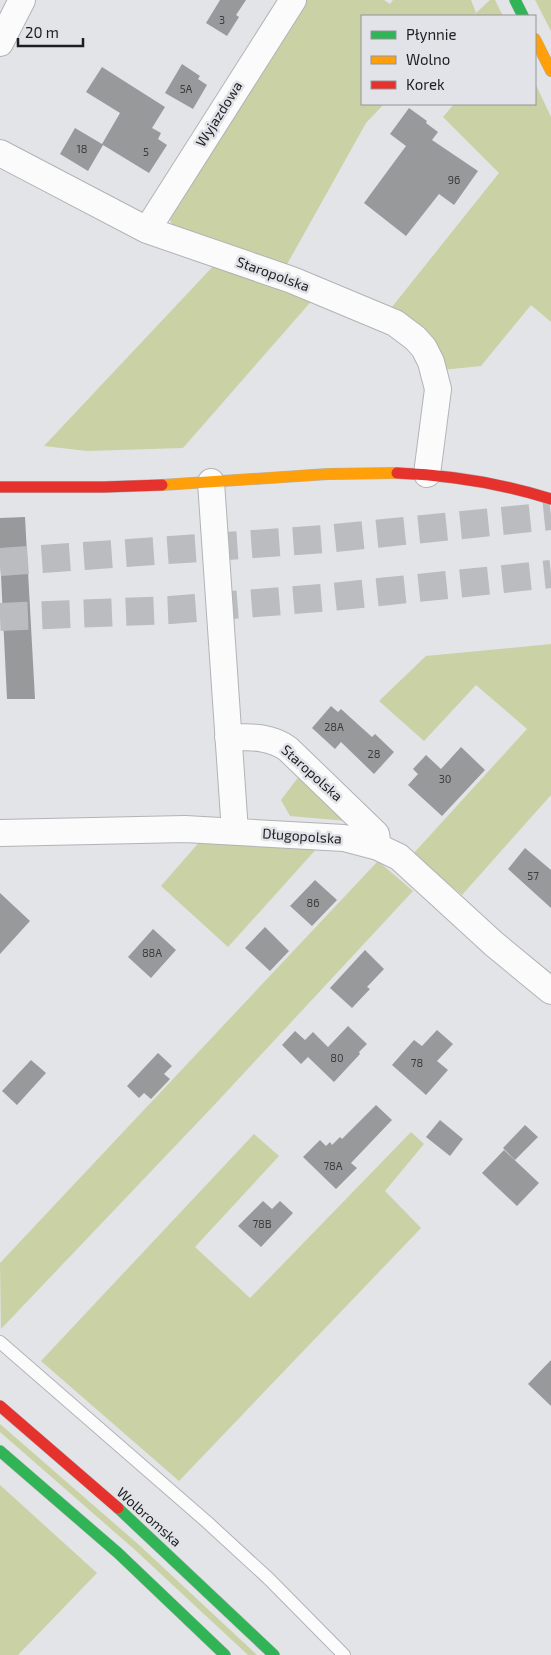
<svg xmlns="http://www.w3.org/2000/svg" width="551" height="1655" font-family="'Exo 2',sans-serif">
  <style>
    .green { fill: #cad1a4 }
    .building { fill: #98999b }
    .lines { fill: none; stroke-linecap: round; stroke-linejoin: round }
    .highway-tunnel { stroke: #bbbcbf; stroke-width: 28; stroke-dasharray: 28 14; stroke-linecap: butt }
    .lane-casing { stroke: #b2b3b6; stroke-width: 14 }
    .street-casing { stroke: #b2b3b6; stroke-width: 28 }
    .fast-casing { stroke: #b2b3b6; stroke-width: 12 }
    .slow-casing { stroke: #b2b3b6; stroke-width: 12 }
    .jam-casing { stroke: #b2b3b6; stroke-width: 12 }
    .lane { stroke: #fbfbfb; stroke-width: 12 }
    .street { stroke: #fbfbfb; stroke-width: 26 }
    .fast { stroke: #30b455; stroke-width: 11 }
    .slow { stroke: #ff9f0a; stroke-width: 11 }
    .jam { stroke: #e5322d; stroke-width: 11 }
    .labels { text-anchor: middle; stroke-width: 5; stroke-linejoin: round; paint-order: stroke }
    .number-label { font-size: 11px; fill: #3c3d3f }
    .street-label { font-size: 14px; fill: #1d1e20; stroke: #e1e3e8 }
  </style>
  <rect width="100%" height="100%" fill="#e2e4e7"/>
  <path class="green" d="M307,0H384L390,4L393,0H471L476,13L490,0H495L503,16H477L476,14L473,16H362V104H384L366,123L286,266L173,227L168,215L275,44Z
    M535,0H551V31Z
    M535,83L551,117V322L531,305L481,366L442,370L388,312L499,173L443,117L454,104H535Z
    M218,261L315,297L183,448L87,451L44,446Z
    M551,644V795L462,895L413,854L527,729L476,685L424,741L379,701L426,656Z
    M303,771L347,821L290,816L281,800Z
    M202,839L319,846L228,947L161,886Z
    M378,861L413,891L218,1101L1,1329L0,1263Z
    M411,1132L424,1144L385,1191L421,1228L179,1481L41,1361L254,1134L279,1156L195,1247L250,1298Z
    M0,1424L138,1544L257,1655H248L134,1549L0,1432Z
    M0,1485L97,1573L18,1655H0Z"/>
  <path class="building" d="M220,0H246L236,15L239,17L227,36L206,23Z
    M182,64L200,76L198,79L207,85L193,109L165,93Z
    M102,67L165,107L152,128L161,133L158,139L167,145L149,173L103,145L88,171L60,154L75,128L102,144L120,113L86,92Z
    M409,108L427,121L426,123L438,132L432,140L478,171L454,205L439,194L406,236L364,203L406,146L390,134Z
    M25,517L35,699H7L0,555V518Z
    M331,706L338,712L341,709L372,737L375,734L394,752L374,774L341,742L335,749L312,728Z
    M461,747L485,770L442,816L408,785L418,774L413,769L426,755L441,769Z
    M525,848L551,870V908L508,869Z
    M315,880L337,900L312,926L290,906Z
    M0,893L30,921L0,954Z
    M265,927L289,951L270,971L245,948Z
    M153,929L176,950L151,978L128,957Z
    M365,950L384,969L367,987L370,989L352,1008L330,988Z
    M348,1026L367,1044L359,1052L360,1054L334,1082L308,1057L301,1064L282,1045L295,1031L305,1040L313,1032L328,1047Z
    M437,1030L453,1044L437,1061L448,1070L426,1095L392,1065L414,1040L422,1046Z
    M158,1053L172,1066L164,1074L170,1079L151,1099L144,1093L139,1098L127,1086Z
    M31,1060L46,1073L17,1105L2,1091Z
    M376,1105L392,1120L351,1163L357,1168L336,1189L303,1157L320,1140L326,1146L330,1142L332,1145L340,1137L342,1139Z
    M440,1120L463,1139L450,1156L426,1137Z
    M525,1125L538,1137L515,1160L503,1148Z
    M504,1150L539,1183L517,1206L482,1173Z
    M263,1201L272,1209L280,1201L293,1213L261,1247L238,1226Z
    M551,1360V1406L528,1384Z"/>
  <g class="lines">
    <path class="highway-tunnel" d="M0,562L325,539L551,516
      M0,617L170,610L332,597L551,574"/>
    <defs>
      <path id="lane" d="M0,1342L207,1522L269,1579L344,1655"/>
      <path id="street" d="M0,43L22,0
        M0,153L147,230L292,280L395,323L415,338L424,348L431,362L438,389L427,474
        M147,230L293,0
        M211,482L235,832
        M228,737C250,737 270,736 288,749L376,834L378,847
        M0,833L185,829L344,838L378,847L399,857L494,944L551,991"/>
      <path id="fast" d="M515,0L523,16
        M0,1451L118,1553L225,1655
        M118,1508L274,1655"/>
      <path id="slow" d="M535,39L551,71
        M162,485L328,474L397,473"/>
      <path id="jam" d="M397,473C450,475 500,483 551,499
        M0,487H104L162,485
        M0,1406L118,1508"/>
    </defs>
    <use href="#lane" class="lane-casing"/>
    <use href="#street" class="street-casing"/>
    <use href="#fast" class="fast-casing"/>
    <use href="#slow" class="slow-casing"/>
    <use href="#jam" class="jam-casing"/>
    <use href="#lane" class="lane"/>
    <use href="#street" class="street"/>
    <use href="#fast" class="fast"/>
    <use href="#slow" class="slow"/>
    <use href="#jam" class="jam"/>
  </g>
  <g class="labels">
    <g class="number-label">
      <text x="222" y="24">3</text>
      <text x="186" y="93">5A</text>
      <text x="82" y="153">18</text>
      <text x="146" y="156">5</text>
      <text x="454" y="184">96</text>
      <text x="334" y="731">28A</text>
      <text x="374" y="758">28</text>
      <text x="445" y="783">30</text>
      <text x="533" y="880">57</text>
      <text x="313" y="907">86</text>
      <text x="152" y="957">88A</text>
      <text x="337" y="1062">80</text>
      <text x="417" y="1067">78</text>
      <text x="333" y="1170">78A</text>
      <text x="262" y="1228">78B</text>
    </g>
    <g class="street-label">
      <text transform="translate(219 114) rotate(-58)" y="5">Wyjazdowa</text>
      <text transform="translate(273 274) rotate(20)" y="5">Staropolska</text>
      <text transform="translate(312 773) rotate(42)" y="5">Staropolska</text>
      <text transform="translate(302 836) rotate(4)" y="5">Długopolska</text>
      <text transform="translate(149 1517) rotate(42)" y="5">Wolbromska</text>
    </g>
  </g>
  <rect x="361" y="15" width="175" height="90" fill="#e1e3e8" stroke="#939498"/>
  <rect x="371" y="31" width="25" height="8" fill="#30b455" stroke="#939498"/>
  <text x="406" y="40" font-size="15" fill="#1d1e20">Płynnie</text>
  <rect x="371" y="56" width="25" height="8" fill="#ff9f0a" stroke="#939498"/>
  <text x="406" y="65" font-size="15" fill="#1d1e20">Wolno</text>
  <rect x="371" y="81" width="25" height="8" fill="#e5322d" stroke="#939498"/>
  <text x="406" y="90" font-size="15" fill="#1d1e20">Korek</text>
  <path d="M18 38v8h65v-8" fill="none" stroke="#1d1e20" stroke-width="2.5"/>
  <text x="25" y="38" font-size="15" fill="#1d1e20" stroke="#e1e3e8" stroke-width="4" paint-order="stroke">20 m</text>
</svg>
